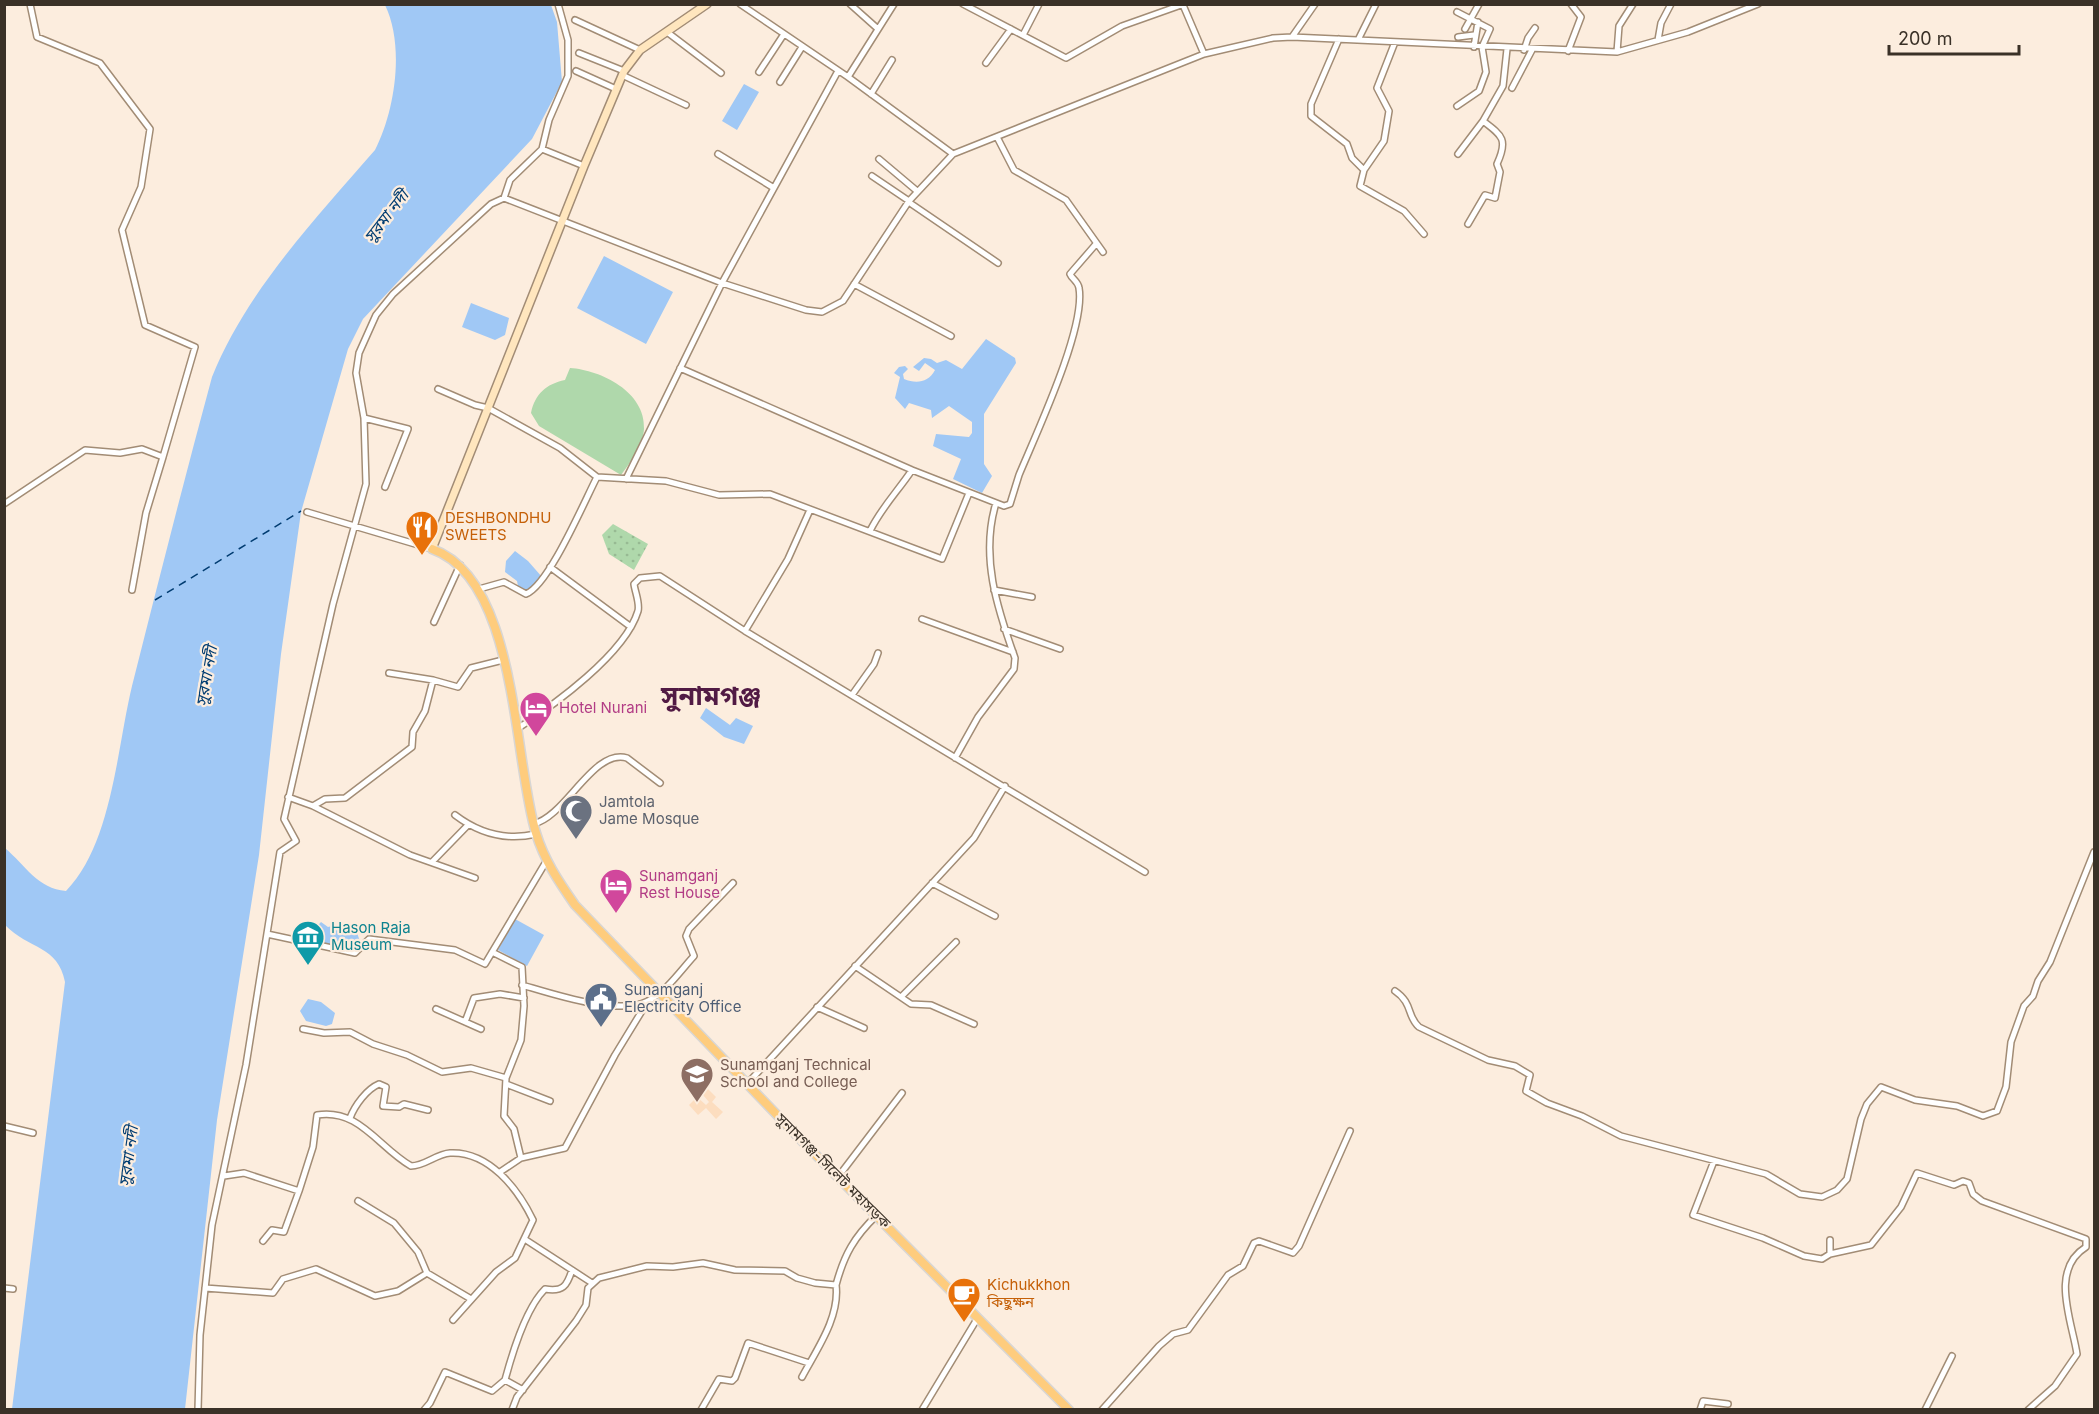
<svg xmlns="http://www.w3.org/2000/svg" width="2099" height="1414" font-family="Inter,'Noto Sans Bengali',sans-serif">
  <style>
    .built { fill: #fcddbf }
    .grass { fill: url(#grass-dots) }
    .pitch { fill: #afd8ab }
    .water { fill: #a0c8f5 }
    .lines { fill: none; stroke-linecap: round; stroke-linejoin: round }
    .ferry { stroke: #003c71; stroke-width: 1.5; stroke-dasharray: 8 6; stroke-linecap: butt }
    .street-casing { stroke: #a28c75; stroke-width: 8 }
    .secondary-casing { stroke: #a28c75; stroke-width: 10 }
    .primary-casing { stroke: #d8d6d4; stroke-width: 11 }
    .street { stroke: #fff; stroke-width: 5 }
    .secondary { stroke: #ffe6be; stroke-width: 7 }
    .primary { stroke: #fecc7d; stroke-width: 8 }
    .labels { text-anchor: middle; stroke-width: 4.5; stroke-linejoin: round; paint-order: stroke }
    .food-label { font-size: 15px; fill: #c56008; stroke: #fcedde; text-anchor: start }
    .hotel-label { font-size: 15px; fill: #b23c85; stroke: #fcedde; text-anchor: start }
    .worship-label { font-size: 15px; fill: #5b616d; stroke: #fcedde; text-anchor: start }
    .culture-label { font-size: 15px; fill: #0d838f; stroke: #fcedde; text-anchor: start }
    .service-label { font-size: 15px; fill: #4e5e75; stroke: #fcedde; text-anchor: start }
    .education-label { font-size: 15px; fill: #785e54; stroke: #fcedde; text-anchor: start }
    .street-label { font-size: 15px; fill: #3a3127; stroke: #fcedde }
    .water-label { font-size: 16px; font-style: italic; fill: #003c71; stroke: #fcedde }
    .town-label { font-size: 27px; font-weight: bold; fill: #511a44; stroke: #fcedde }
  </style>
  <defs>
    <pattern id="grass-dots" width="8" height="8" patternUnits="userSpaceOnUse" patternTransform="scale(1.5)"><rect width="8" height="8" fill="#afd8ab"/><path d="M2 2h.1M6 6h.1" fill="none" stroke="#97ba93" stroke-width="1.8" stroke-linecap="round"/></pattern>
  </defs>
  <rect width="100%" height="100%" fill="#fcedde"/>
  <path class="built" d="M708,1089L716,1097L712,1102L723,1112L716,1119L706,1108L698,1115L689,1105L697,1097L706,1105L709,1102L703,1095Z"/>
  <path class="grass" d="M613,524L648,544L634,570L609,554L602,535Z"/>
  <path class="pitch" d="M570,368C601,370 646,392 644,429C643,445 630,463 621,475L539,426L531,413C535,394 546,384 565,380Z"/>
  <path class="water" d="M385,5H551L557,22L562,82L532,139L363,319L348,349L301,512L281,654L259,855L217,1120L185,1409H12L65,982C58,945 29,950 5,925V848C25,865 38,889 66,891C112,844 117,748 132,686C158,583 184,480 212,377C246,292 315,219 375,150C395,111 405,46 385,5Z
    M744,84L759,92L737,130L722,121Z
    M604,256L673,292L646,344L577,308Z
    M471,303L509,318L505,335L495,340L462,327Z
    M986,339L1015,358L1016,363L984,414V464L992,476L982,493L953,479L961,459L933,446L936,434L969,437L972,433V422L949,406L932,418L931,410L909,403L905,409L895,398L900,377L894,373L899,367L905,366L908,369L903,374L904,379C916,384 928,383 935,370L925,363L919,371L913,367L924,358L931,359L937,363L946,360L962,369Z
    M515,551L528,561L542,577L528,591L518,586L517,581L505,572L506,561Z
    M706,708L730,725L736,718L753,726L744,744L724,737L700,718Z
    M515,919L544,935L527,966L498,950Z
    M321,922L328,927L336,925L357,933L361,944L354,952L315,943V936L311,933Z
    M308,999L321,1002L335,1013L332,1024L326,1026L306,1021L300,1011Z"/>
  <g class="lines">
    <path class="ferry" d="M155,600L301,511"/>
    <defs>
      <path id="street" d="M30,4L37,37L100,63L150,129L141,187L122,230L145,325L195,347L163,457
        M740,4L848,77L953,154
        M850,4L878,29
        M963,4L1066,58L1122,26L1184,4
        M1183,5L1204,54
        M575,20L640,50
        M1465,29L1479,4
        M667,32L721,73
        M1023,35L1039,4
        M1292,37L1315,4
        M1458,37L1474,35
        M1339,39L1311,104V116L1347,144L1352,158L1364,170L1360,186L1404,211L1424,234
        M1358,40L1376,4
        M1658,40L1661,23L1671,4
        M1474,47L1478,22
        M1524,50L1528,38L1535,28
        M1568,51L1581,17L1571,4
        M1617,52L1619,26L1633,4
        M579,53L624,71
        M986,63L1011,29
        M576,71L616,89
        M759,72L784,34
        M622,75L686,105
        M848,77L894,4
        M780,82L802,47
        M1512,88L1532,50
        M871,94L892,60
        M1457,106L1479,91L1486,72L1482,47L1490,29L1457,12
        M997,137L1014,170L1066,200L1103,252
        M542,149L584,166
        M718,154L774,188
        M1458,154L1483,121L1503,86L1507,49
        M879,159L917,191
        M1364,170L1384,141L1389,111L1377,88L1395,42
        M872,176L909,201
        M504,198L722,283L806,310L822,312L843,301L909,201L953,154L1204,54L1273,38L1292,37L1617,52L1688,32L1758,4
        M910,203L998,263
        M1468,224L1485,195L1495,198L1500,172L1497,164C1508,140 1503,136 1483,121
        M854,284L951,336
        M680,368L912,470L1004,506L1010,504L1019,475C1036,434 1086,328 1079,288C1078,281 1072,279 1070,274L1096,244
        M438,389L475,405L488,408L560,448L597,477L666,481L719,495L770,494L942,559L969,493
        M364,418L408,429L385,487
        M626,479L722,283L838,71
        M4,504L85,450L120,453L142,449L163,457L146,513L132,590
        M307,512L432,549
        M870,531C881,508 898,491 912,470
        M550,567L631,627
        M479,589L504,582L526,594C549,585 584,502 597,477
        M994,590L1032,597
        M922,619L1013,652
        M434,622L460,565
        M1004,629L1060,649
        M745,631L788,559L810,510
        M389,673L433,680
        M852,695L874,664L878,653
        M517,729C554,705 625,654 638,611C640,603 635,592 634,584L640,578L660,576L745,631L1145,872
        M955,758L978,717L1014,669L1015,658C997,608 980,556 996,503
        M288,797L313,806L325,799L345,798L412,747L413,732L425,711L433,680L458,687L471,668L503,660
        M313,806L410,855L475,878
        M455,815C480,834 506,841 536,834
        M533,824C566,817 593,748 627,758L660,783
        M432,862L468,825
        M932,883L995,916
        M267,934L355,953L369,939L455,950L485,964L547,860
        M492,952L522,967L524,1006L521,1040L506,1078L504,1116L514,1129L521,1158
        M855,966L911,1004L931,1005L974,1024
        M522,985C553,994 618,1016 648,1001C666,992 681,970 694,956L686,936L689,929L733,883
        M1395,991C1413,1003 1407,1017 1419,1027L1488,1060L1515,1066L1530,1075L1526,1091L1547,1103L1582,1116L1621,1136L1766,1174L1800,1194L1822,1197L1837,1190L1847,1179L1861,1119L1867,1104L1881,1087L1915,1100L1957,1106L1983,1116L1997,1111L2006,1087L2011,1042L2024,1006L2033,996L2038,981L2050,962L2094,852
        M901,997L956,942
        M817,1007L864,1028
        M436,1009L481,1029
        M465,1022L474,998L500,994L524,998
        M303,1029L324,1033L350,1032L373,1044L407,1055L442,1072L471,1068L506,1078
        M506,1084L550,1101
        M747,1084L974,838L1005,786
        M350,1118C355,1105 367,1089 379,1084L386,1087L383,1106L399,1107L404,1104L428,1110
        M4,1126L33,1133
        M1714,1161L1693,1215L1763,1238L1804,1256L1822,1259L1830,1254
        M500,1172L521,1158L565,1148L615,1055L648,1001
        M224,1176L244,1173L299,1191L284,1232L272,1230L263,1241
        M838,1177L902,1093
        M299,1191L313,1147L317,1115C359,1108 378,1147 411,1166C425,1166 436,1154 450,1153C489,1151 518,1189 533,1220L515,1258L496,1272L453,1320
        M358,1201L394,1223L418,1252L427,1273L471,1299
        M526,1240L592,1283
        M1830,1240V1254L1871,1245L1901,1207L1917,1173L1954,1185L1963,1181L1969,1183L1973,1194L1982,1201L2086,1239V1247C2049,1270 2072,1321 2077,1354L2055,1386L2028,1410
        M4,1288L13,1289
        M205,1288L273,1293L283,1279L316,1269L375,1296L398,1291L427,1273
        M802,1377C817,1349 840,1317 836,1285
        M505,1380C512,1354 525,1309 545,1289C563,1292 567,1286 572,1270
        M198,1410L200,1335L212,1225L246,1065L280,852L296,841L284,819L333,604L366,484L364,418L356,373L359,353L376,315L393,294L491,204L504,198L510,180L542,149L549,120L568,76V40L558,4
        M424,1410L430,1403L445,1372L492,1391L505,1380L523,1390
        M512,1410L517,1397L576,1321L586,1305L588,1288L599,1278L647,1266L673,1267L703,1263L735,1270L785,1271L797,1278L815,1283L836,1285C844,1255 854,1237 877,1215
        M701,1410L719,1379L732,1381L735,1378L748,1343L809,1363
        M922,1410L977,1319
        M1102,1410L1159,1346L1173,1334L1188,1330L1228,1275L1243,1266L1254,1243L1259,1241L1293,1253L1299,1246L1350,1131
        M1700,1410L1703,1401L1728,1404
        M1925,1410L1952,1356"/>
      <path id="secondary" d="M432,549L584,166L624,71L640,50L707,4"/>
      <path id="primary" d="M432,549C518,579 513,759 536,833C544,860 559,882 575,905L804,1143L1069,1410"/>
    </defs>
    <use href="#street" class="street-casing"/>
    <use href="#secondary" class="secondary-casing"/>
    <use href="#primary" class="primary-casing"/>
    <use href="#street" class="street"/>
    <use href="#secondary" class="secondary"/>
    <use href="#primary" class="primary"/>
  </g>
  <defs>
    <symbol id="restaurant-pin" viewBox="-11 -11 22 30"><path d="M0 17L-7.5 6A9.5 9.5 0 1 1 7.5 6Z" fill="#e8710a" stroke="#fcedde"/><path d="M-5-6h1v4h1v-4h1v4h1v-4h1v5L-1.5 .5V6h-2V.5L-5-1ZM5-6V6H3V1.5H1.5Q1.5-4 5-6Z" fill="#fff"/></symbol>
    <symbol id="hotel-pin" viewBox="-11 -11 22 30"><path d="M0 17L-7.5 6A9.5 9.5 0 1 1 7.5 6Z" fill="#d1479c" stroke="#fcedde"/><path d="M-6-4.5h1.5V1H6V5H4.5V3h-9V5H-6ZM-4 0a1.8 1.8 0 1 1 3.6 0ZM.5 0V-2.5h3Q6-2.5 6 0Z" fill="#fff"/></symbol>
    <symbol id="mosque-pin" viewBox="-11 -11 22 30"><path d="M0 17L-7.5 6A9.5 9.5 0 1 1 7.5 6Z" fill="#6b7280" stroke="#fcedde"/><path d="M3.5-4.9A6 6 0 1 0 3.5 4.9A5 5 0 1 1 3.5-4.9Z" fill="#fff"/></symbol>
    <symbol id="museum-pin" viewBox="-11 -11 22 30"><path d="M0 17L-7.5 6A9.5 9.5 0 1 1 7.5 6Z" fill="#0f9aa8" stroke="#fcedde"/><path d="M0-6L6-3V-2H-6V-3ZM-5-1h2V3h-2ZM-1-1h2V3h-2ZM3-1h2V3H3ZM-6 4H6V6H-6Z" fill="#fff"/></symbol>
    <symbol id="civic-pin" viewBox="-11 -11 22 30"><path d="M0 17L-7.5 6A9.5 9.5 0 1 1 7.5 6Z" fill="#5c6f8a" stroke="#fcedde"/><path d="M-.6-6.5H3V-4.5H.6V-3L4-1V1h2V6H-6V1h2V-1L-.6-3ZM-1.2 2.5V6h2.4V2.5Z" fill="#fff"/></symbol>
    <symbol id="university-pin" viewBox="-11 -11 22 30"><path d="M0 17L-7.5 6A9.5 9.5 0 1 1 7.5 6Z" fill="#8d6e63" stroke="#fcedde"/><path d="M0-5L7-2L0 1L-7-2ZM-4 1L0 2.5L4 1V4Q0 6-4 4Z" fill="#fff"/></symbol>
    <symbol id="cafe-pin" viewBox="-11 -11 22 30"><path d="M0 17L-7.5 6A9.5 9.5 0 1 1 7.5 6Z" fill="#e8710a" stroke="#fcedde"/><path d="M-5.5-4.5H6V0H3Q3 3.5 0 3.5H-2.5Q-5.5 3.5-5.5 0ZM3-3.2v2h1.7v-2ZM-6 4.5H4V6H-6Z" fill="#fff"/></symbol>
  </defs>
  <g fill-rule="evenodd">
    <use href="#restaurant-pin" x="403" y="508" width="38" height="52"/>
    <use href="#hotel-pin" x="517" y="689" width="38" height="52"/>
    <use href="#mosque-pin" x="557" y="792" width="38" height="52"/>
    <use href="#hotel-pin" x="597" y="866" width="38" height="52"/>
    <use href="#museum-pin" x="289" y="918" width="38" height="52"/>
    <use href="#civic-pin" x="582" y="980" width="38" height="52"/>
    <use href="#university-pin" x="678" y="1055" width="38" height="52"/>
    <use href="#cafe-pin" x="945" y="1275" width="38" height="52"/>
  </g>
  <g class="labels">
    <g class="food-label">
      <text x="445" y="523">DESHBONDHU<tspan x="445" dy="17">SWEETS</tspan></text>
      <text x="987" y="1290">Kichukkhon<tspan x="987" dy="17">কিছুক্ষন</tspan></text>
    </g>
    <g class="hotel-label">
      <text x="559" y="713">Hotel Nurani</text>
      <text x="639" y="881">Sunamganj<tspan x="639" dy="17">Rest House</tspan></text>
    </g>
    <g class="worship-label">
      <text x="599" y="807">Jamtola<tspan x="599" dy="17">Jame Mosque</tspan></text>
    </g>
    <g class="culture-label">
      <text x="331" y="933">Hason Raja<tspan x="331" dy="17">Museum</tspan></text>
    </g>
    <g class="service-label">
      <text x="624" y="995">Sunamganj<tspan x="624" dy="17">Electricity Office</tspan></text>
    </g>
    <g class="education-label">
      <text x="720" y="1070">Sunamganj Technical<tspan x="720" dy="17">School and College</tspan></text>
    </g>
    <g class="street-label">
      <text transform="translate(833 1171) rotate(45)" y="5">সুনামগঞ্জ-সিলেট মহাসড়ক</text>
    </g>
    <g class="water-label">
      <text transform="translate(386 216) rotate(-52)" y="6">সুরমা নদী</text>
      <text transform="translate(206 676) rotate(-80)" y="6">সুরমা নদী</text>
      <text transform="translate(128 1156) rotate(-82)" y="6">সুরমা নদী</text>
    </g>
    <g class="town-label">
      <text x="711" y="705">সুনামগঞ্জ</text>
    </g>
  </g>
  <rect width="2099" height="1414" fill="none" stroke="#3a3127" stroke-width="12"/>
  <path d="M1889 45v9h130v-9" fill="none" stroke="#3a3127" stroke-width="3"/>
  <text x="1898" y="45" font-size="18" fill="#3a3127" stroke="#fcedde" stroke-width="4.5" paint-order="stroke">200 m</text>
</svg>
